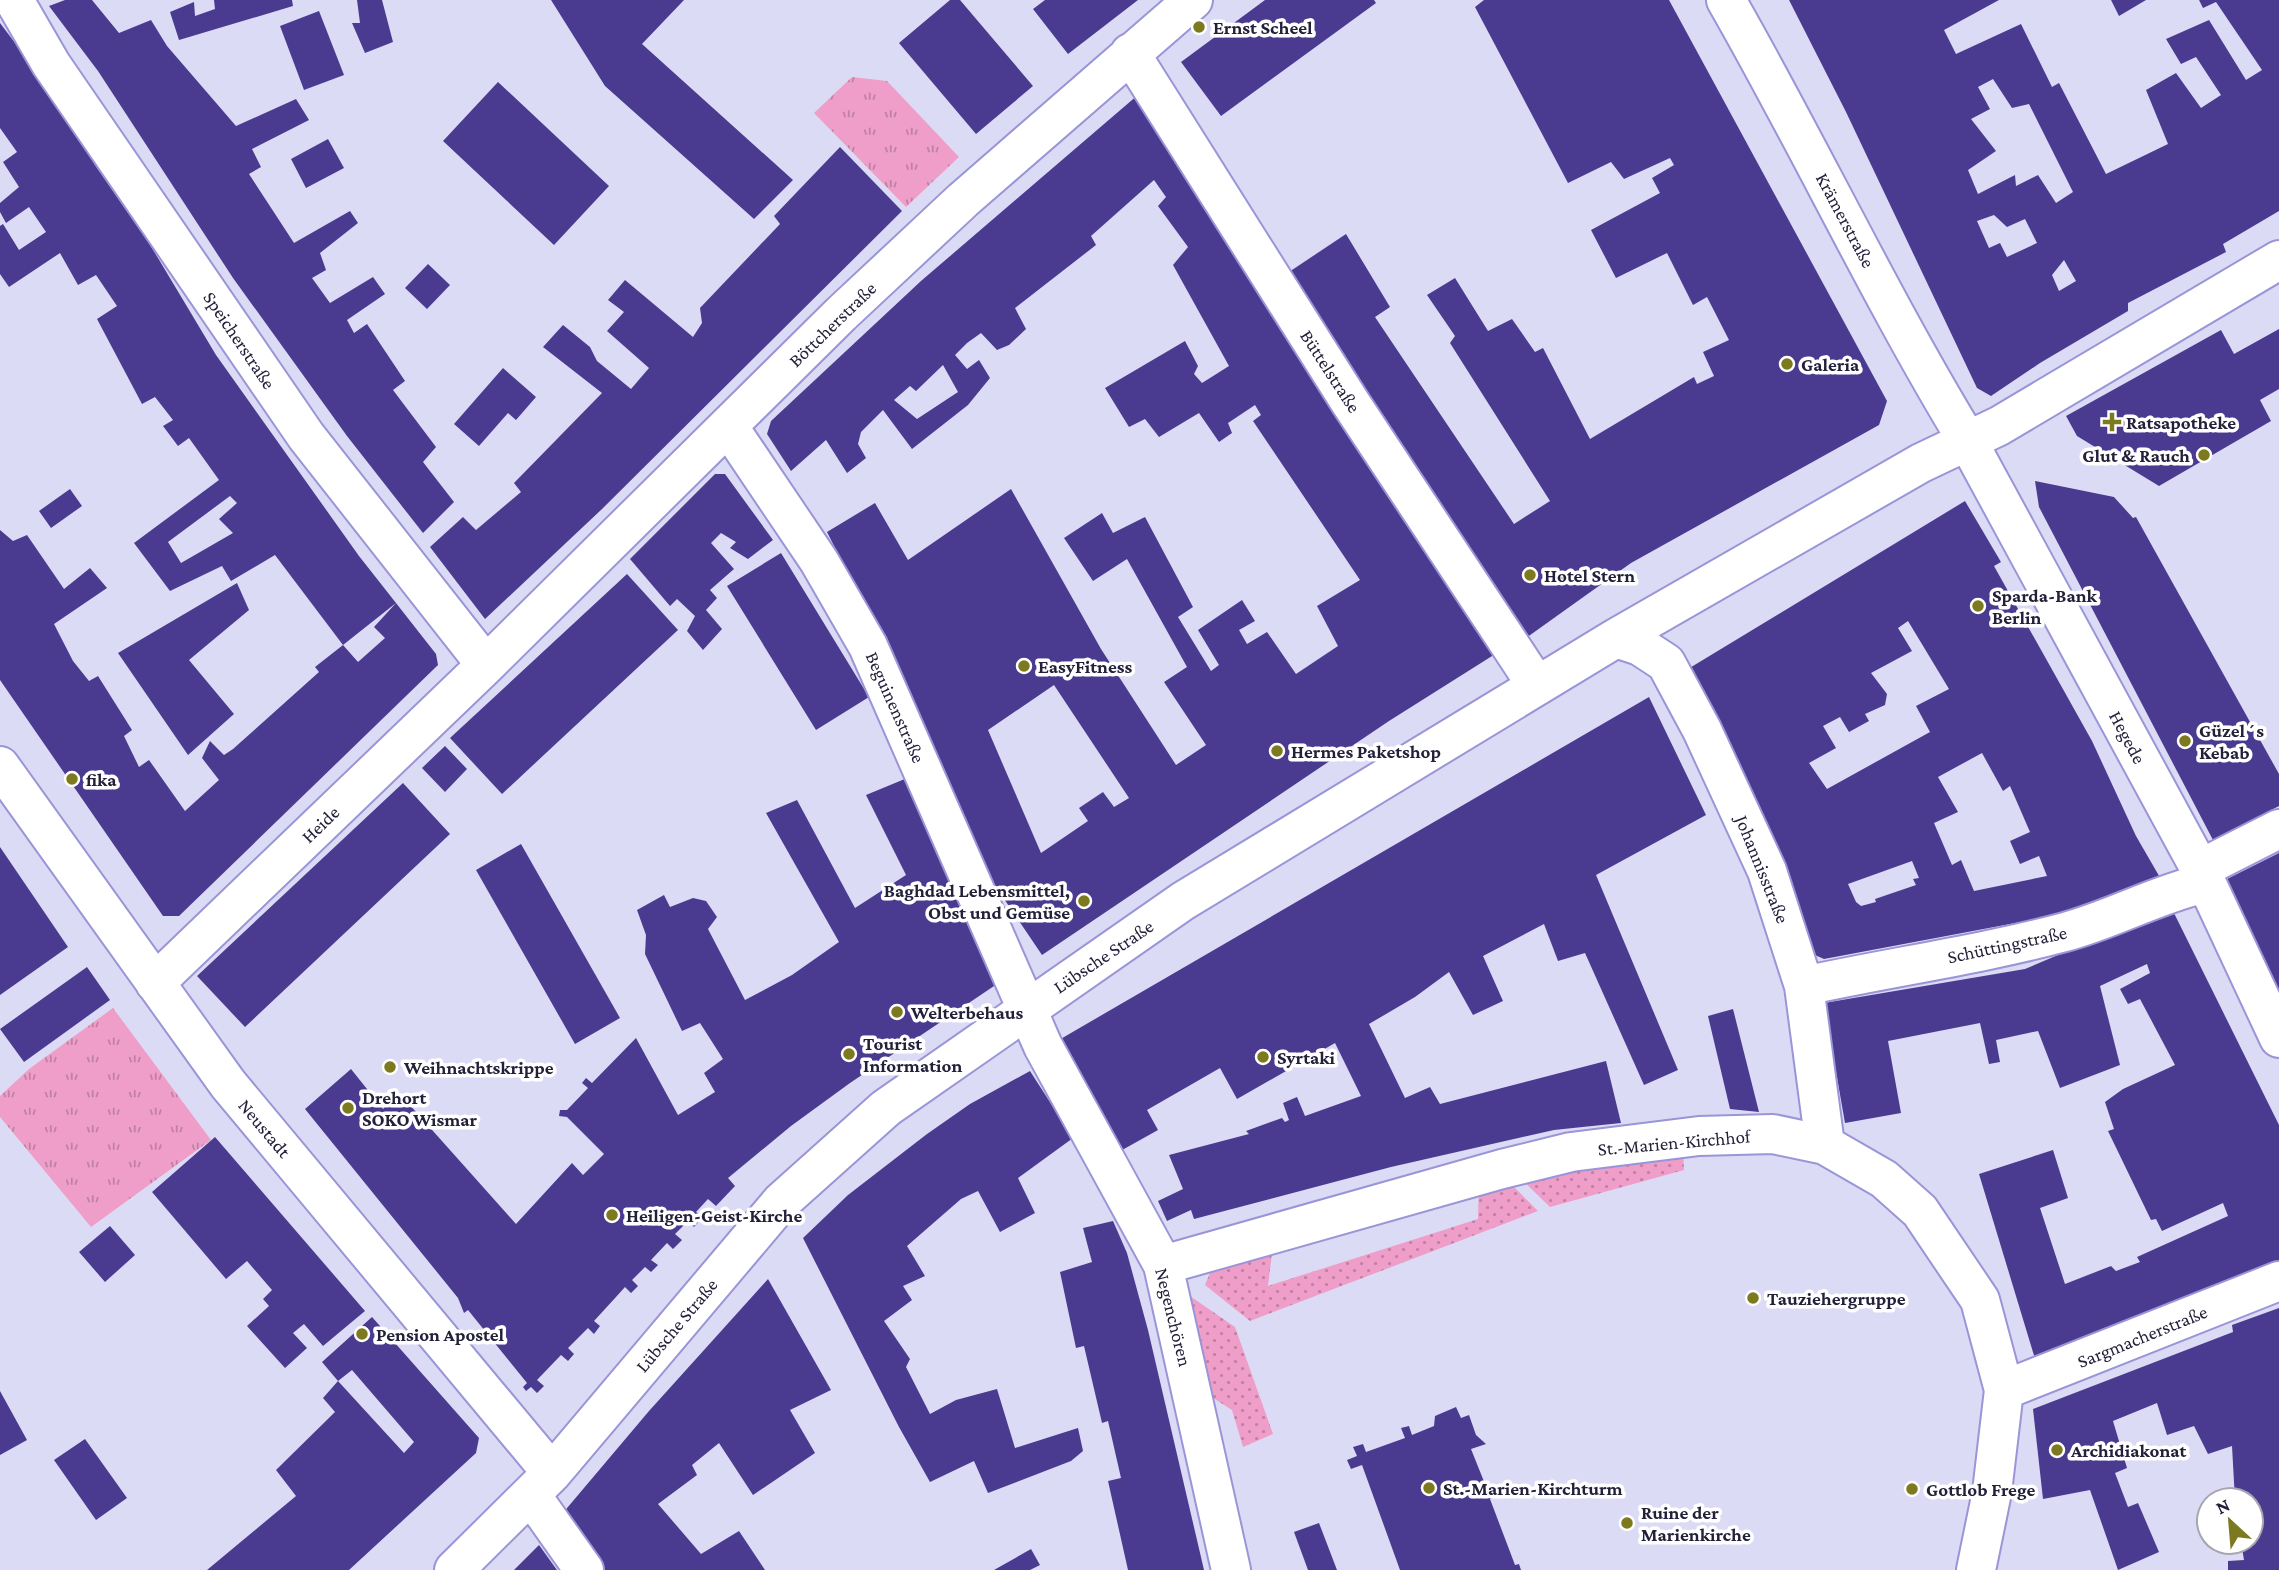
<svg xmlns="http://www.w3.org/2000/svg" width="2279" height="1570" font-family="'Crimson Pro',serif">
  <style>
    .grass { fill: url(#grass-dots) }
    .park { fill: url(#park-tufts) }
    .building { fill: #4a3b90; fill-rule: evenodd }
    .lines { fill: none; stroke-linecap: round; stroke-linejoin: round }
    .street-casing { stroke: #9a95d6; stroke-width: 42 }
    .street { stroke: #fff; stroke-width: 38 }
    .poi-dot { fill: #7c791f; stroke: #fff; stroke-width: 2.5 }
    .labels { text-anchor: middle; stroke-width: 7; stroke-linejoin: round; paint-order: stroke }
    .poi-label { font-size: 19px; font-weight: bold; fill: #23213a; stroke: #fff; text-anchor: start }
    .street-label { font-size: 19px; fill: #23213a; stroke: #fff }
  </style>
  <defs>
    <pattern id="grass-dots" width="8" height="8" patternUnits="userSpaceOnUse" patternTransform="scale(1.75)"><rect width="8" height="8" fill="#ee9ec8"/><path d="M2 2h.1M6 6h.1" fill="none" stroke="#c080a3" stroke-width="1.8" stroke-linecap="round"/></pattern>
    <pattern id="park-tufts" width="24" height="20" patternUnits="userSpaceOnUse" patternTransform="scale(1.75)"><rect width="24" height="20" fill="#ee9ec8"/><path d="M3 7l-1-3M5 7V3M7 7l1-3M15 17l-1-3M17 17v-4M19 17l1-3" fill="none" stroke="#c080a3"/></pattern>
  </defs>
  <rect width="100%" height="100%" fill="#dcdbf6"/>
  <path class="grass" d="M1683,1149L1684,1170L1550,1207L1519,1177Z
    M1506,1179L1538,1211L1250,1321L1205,1285L1214,1263L1273,1245L1268,1286L1478,1219L1479,1183Z
    M1187,1294L1235,1327L1273,1434L1243,1447L1232,1410L1196,1387Z"/>
  <path class="park" d="M852,77L887,81L959,157L906,207L814,113Z
    M113,1008L211,1140L91,1227L0,1117V1096L29,1069Z"/>
  <path class="building" d="M65,0H92L119,33L151,20L167,46L236,126L296,99L309,120L252,149L261,167L249,174L294,243L350,211L358,223L320,253L326,270L312,278L330,303L373,277L385,294L347,320L354,333L367,324L405,381L393,390L436,447L423,462L454,502L423,533L347,436L233,278L98,71L49,6Z
    M214,0H292L293,6L179,40L170,12L194,2L195,16L215,9Z
    M357,0H382L393,42L365,53L352,23H360Z
    M551,0H684L642,44L793,180L754,219L605,86Z
    M950,0H960L1033,86L976,134L899,43Z
    M1045,0H1138L1068,54L1033,9Z
    M1265,0H1374L1376,3L1221,116L1181,62Z
    M1484,0H1669L1887,401L1879,425L1631,563L1526,638L1283,276L1346,234L1390,307L1375,317L1514,524L1550,501L1450,343L1455,336L1427,295L1455,278L1488,331L1512,319L1535,352L1543,348L1590,439L1694,377L1697,384L1714,376L1703,352L1729,340L1707,297L1693,305L1667,253L1616,278L1591,230L1660,193L1652,178L1674,165L1670,158L1624,179L1611,162L1568,183L1475,7Z
    M1789,0H1999L1944,30L1956,54L2021,24L2052,87L2059,83L2106,174L2168,144L2146,90L2176,73L2201,108L2221,95L2196,57L2181,64L2166,39L2209,20L2246,80L2262,70L2216,2L2203,8L2199,0H2279V211L2223,244L2226,252L2128,303V311L2040,363L1991,396L1977,388L1846,112ZM1993,79L2012,108L2029,104L2073,192L2056,203L2038,175L2016,186L2015,175L1978,194L1968,170L1996,151L1971,119L1990,109L1978,87ZM1994,215L2007,227L2025,219L2037,243L2007,257L2000,243L1989,248L1977,221ZM2064,260L2076,281L2059,291L2052,275Z
    M2111,0H2146L2119,16Z
    M319,11L344,75L304,90L280,26Z
    M0,23L52,92L95,165L149,243L216,355L359,556L396,603L436,654L438,665L179,916H163L0,680V530L13,541L27,535L64,589L90,568L107,588L54,624L73,661L89,681L98,676L132,730L124,736L139,767L149,760L185,811L219,780L202,758L210,741L224,755L233,749L319,672L315,667L343,645L358,662L385,638L374,627L396,603L343,645L275,555L231,581L222,566L170,591L134,543L219,480L189,438L178,446L163,426L173,420L155,397L142,404L97,319L117,306L96,275L78,285L60,253L9,287L0,274V226L3,224L19,250L46,232L29,207L6,223L0,212V203L19,187L3,162L17,152L0,128ZM230,496L237,503L219,519L233,533L181,563L168,542Z
    M498,82L609,186L554,245L443,141Z
    M1139,94L1500,651L1389,721L1042,955L994,884L893,663L827,532L875,503L908,560L1011,489L1101,649L1176,765L1206,745L1164,682L1187,667L1127,559L1093,581L1064,538L1102,513L1113,533L1145,517L1193,607L1178,617L1211,671L1219,665L1198,630L1242,600L1255,621L1239,630L1247,644L1267,632L1296,674L1338,646L1317,606L1360,580L1253,421L1261,415L1255,405L1228,423L1232,433L1219,442L1199,413L1159,437L1145,419L1129,427L1105,388L1185,341L1198,366L1194,374L1202,383L1229,366L1173,265L1188,247L1158,206L1166,197L1154,180L1091,236L1096,245L1015,308L1026,329L1009,345L997,350L981,333L967,343L955,355L967,369L979,360L990,378L968,405L912,449L883,410L861,432L858,444L866,458L847,473L826,440L791,471L767,434L771,421L921,281ZM943,365L958,392L917,419L894,400L910,386L916,391ZM1054,685L1129,798L1114,807L1103,792L1079,808L1088,821L1041,853L988,730Z
    M328,139L344,168L306,188L291,159Z
    M840,147L902,211L602,509L485,619L430,547L463,517L476,530L521,492L514,483L602,393L543,347L563,325L590,347L597,361L631,389L649,368L607,331L624,312L608,300L625,280L693,337L702,323L700,308L780,224L774,216Z
    M428,264L450,285L427,309L405,288Z
    M2279,329V389L2260,400L2271,421L2159,486L2077,436L2066,416L2221,330L2234,354Z
    M503,368L536,397L516,420L508,413L479,446L454,424Z
    M715,474H725L773,540L748,559L730,548L736,542L721,533L711,543L734,569L710,590L717,598L706,610L722,629L703,650L687,631L695,616L677,599L670,606L630,559Z
    M2035,481L2114,497L2133,518L2136,517L2279,774V806L2213,840L2039,507Z
    M70,489L82,506L51,528L39,511Z
    M1965,501L2001,562L1994,566L2092,741L2136,836L2162,881L2068,913L1824,959L1808,952L1683,672ZM1908,621L1949,689L1916,706L1930,732L1827,789L1809,763L1836,748L1823,726L1840,717L1849,732L1869,721L1865,714L1885,705L1887,694L1871,673L1912,651L1898,628ZM1982,753L2003,791L2010,786L2030,832L2010,841L2020,864L2039,856L2047,876L1974,891L1961,860L1952,865L1934,823L1958,812L1938,777ZM1912,861L1919,878L1913,879L1916,885L1875,899L1876,902L1861,906L1856,902L1848,884Z
    M781,553L869,697L816,730L727,586Z
    M627,574L678,630L502,794L450,738Z
    M237,583L249,610L189,660L234,714L188,755L118,653Z
    M1649,697L1706,815L1596,875L1678,1070L1644,1085L1585,953L1558,961L1544,924L1483,956L1503,1001L1473,1015L1449,972L1415,997L1369,1024L1405,1098L1430,1087L1440,1104L1606,1061L1621,1123L1554,1130L1391,1167L1194,1219L1191,1210L1167,1221L1158,1201L1183,1189L1169,1155L1249,1134L1246,1131L1282,1118L1285,1122L1289,1120L1283,1103L1297,1097L1305,1116L1361,1096L1335,1043L1237,1099L1220,1068L1147,1110L1158,1130L1115,1154L1052,1044Z
    M445,746L467,769L445,792L422,768Z
    M912,776L997,984L850,1083L791,1126L728,1178L735,1186L716,1206L708,1199L696,1212L703,1217L694,1227L688,1221L675,1234L682,1240L673,1249L667,1243L651,1260L658,1265L651,1272L645,1267L632,1280L638,1286L631,1293L625,1287L616,1297L594,1321L600,1326L594,1334L588,1328L568,1348L574,1354L568,1361L561,1355L537,1380L544,1386L537,1393L531,1387L526,1391L523,1387L527,1383L468,1310L464,1313L458,1298L305,1109L351,1069L383,1109L400,1094L516,1224L572,1163L583,1175L604,1154L567,1117L559,1116L560,1110H567L588,1088L582,1083L586,1078L592,1083L636,1038L678,1115L715,1092L704,1073L723,1059L700,1023L682,1031L645,954L646,935L637,910L664,895L670,907L693,898L706,901L717,917L708,929L745,1000L792,975L839,942L766,813L797,800L855,908L906,875L866,795Z
    M403,783L450,834L245,1027L197,976Z
    M521,844L620,1018L575,1044L476,870Z
    M0,847L68,947L0,995Z
    M2279,853V999L2223,881Z
    M2171,907L2279,1125V1261L2164,1313L2036,1362L1979,1174L2053,1150L2068,1198L2040,1208L2065,1284L2111,1266L2116,1271L2140,1262L2137,1257L2228,1216L2223,1203L2162,1231L2156,1219L2151,1220L2108,1131L2114,1129L2105,1102L2123,1089L2175,1065L2140,999L2128,1004L2120,989L2150,973L2147,964L2100,986L2120,1065L2060,1088L2038,1031L1996,1040L2000,1062L1989,1064L1980,1023L1888,1041L1901,1113L1845,1123L1824,1003L2025,969Z
    M87,967L110,1000L24,1062L0,1029Z
    M1733,1009L1759,1112L1730,1109L1708,1016Z
    M1030,1071L1073,1138L1018,1178L1035,1213L1000,1232L978,1191L961,1199L907,1246L925,1276L903,1286L912,1300L884,1321L910,1359L906,1367L930,1414L956,1400L997,1389L1015,1448L1078,1428L1083,1451L1071,1461L988,1493L974,1461L930,1482L899,1427L803,1238L848,1195L927,1134L970,1104Z
    M215,1137L365,1311L323,1346L304,1324L293,1333L307,1348L285,1368L247,1326L269,1306L263,1299L272,1290L247,1261L226,1279L152,1192Z
    M1113,1221L1127,1253L1148,1330L1204,1570H1128L1108,1481L1121,1478L1108,1421L1102,1423L1084,1346L1076,1348L1060,1272L1092,1262L1083,1228Z
    M110,1226L135,1255L105,1282L79,1252Z
    M768,1279L831,1390L790,1410L815,1453L753,1495L719,1443L692,1465L697,1475L658,1504L701,1554L739,1531L765,1570H605L562,1514L649,1411Z
    M2279,1308V1570H2228V1561L2244,1560L2241,1542H2251V1500H2235L2232,1446L2208,1454L2194,1426L2167,1435L2157,1403L2113,1421L2127,1468L2115,1473L2128,1507L2138,1503L2159,1552L2118,1570L2090,1490L2043,1499L2033,1409L2233,1332L2232,1325Z
    M372,1317L479,1438L476,1453L349,1570H207L296,1496L276,1470L335,1412L323,1398L338,1381L404,1453L414,1442L352,1370L338,1381L322,1362Z
    M0,1391L27,1440L0,1455Z
    M1456,1407L1461,1418L1469,1415L1476,1435L1486,1444L1471,1449L1487,1489L1491,1487L1495,1496L1490,1499L1515,1565L1519,1564L1521,1570H1400L1362,1465L1351,1469L1347,1460L1357,1456L1353,1447L1363,1444L1366,1452L1405,1438L1401,1428L1409,1426L1412,1435L1434,1426L1435,1416Z
    M85,1439L127,1498L96,1520L54,1460Z
    M1319,1523L1337,1570H1308L1294,1532Z
    M539,1545L557,1570H514Z
    M1031,1549L1040,1565L1030,1570H994Z"/>
  <g class="lines">
    <defs>
      <path id="street" d="M14,0L51,64L306,436L486,665
        M1726,0C1809,145 1880,297 1967,440L2200,869L2279,1038
        M1130,53L1350,402L1537,686
        M728,426L819,561L868,646L1043,1046L1163,1265L1231,1570
        M1616,638L1640,646L1666,663L1702,730L1767,871L1804,986L1825,1145
        M0,766L228,1084L552,1473
        M2200,869L2279,829
        M155,983L486,665L841,314L963,200L1193,0
        M1804,986C1891,967 1979,955 2065,932C2113,919 2155,895 2205,883
        M1163,1265L1502,1169L1571,1152L1699,1136L1773,1134L1825,1145L1884,1179L1920,1211L1980,1300L2004,1390L1992,1492L1976,1570
        M2004,1390L2279,1281
        M531,1495L584,1570
        M454,1570L552,1473L781,1202L886,1108L1183,901L1616,638L1921,463L1999,426L2279,260"/>
    </defs>
    <use href="#street" class="street-casing"/>
    <use href="#street" class="street"/>
  </g>
  <g class="poi-dot">
    <circle cx="1199" cy="27" r="7"/>
    <circle cx="1787" cy="364" r="7"/>
    <path d="M2108.5 411.5h7v7h7v7h-7v7h-7v-7h-7v-7h7z"/>
    <circle cx="2204" cy="455" r="7"/>
    <circle cx="1530" cy="575" r="7"/>
    <circle cx="1978" cy="606" r="7"/>
    <circle cx="1024" cy="666" r="7"/>
    <circle cx="2185" cy="741" r="7"/>
    <circle cx="1277" cy="751" r="7"/>
    <circle cx="72" cy="779" r="7"/>
    <circle cx="1084" cy="901" r="7"/>
    <circle cx="897" cy="1012" r="7"/>
    <circle cx="849" cy="1054" r="7"/>
    <circle cx="1263" cy="1057" r="7"/>
    <circle cx="390" cy="1067" r="7"/>
    <circle cx="348" cy="1108" r="7"/>
    <circle cx="612" cy="1215" r="7"/>
    <circle cx="1753" cy="1298" r="7"/>
    <circle cx="362" cy="1334" r="7"/>
    <circle cx="2057" cy="1450" r="7"/>
    <circle cx="1429" cy="1488" r="7"/>
    <circle cx="1912" cy="1489" r="7"/>
    <circle cx="1627" cy="1523" r="7"/>
  </g>
  <g class="labels">
    <g class="poi-label">
      <text x="1213" y="34">Ernst Scheel</text>
      <text x="1801" y="371">Galeria</text>
      <text x="2126" y="429">Ratsapotheke</text>
      <text x="2190" y="462" text-anchor="end">Glut &amp; Rauch</text>
      <text x="1544" y="582">Hotel Stern</text>
      <text x="1992" y="602">Sparda-Bank<tspan x="1992" dy="22">Berlin</tspan></text>
      <text x="1038" y="673">EasyFitness</text>
      <text x="2199" y="737">Güzel´s<tspan x="2199" dy="22">Kebab</tspan></text>
      <text x="1291" y="758">Hermes Paketshop</text>
      <text x="86" y="786">fika</text>
      <text x="1070" y="897" text-anchor="end">Baghdad Lebensmittel,<tspan x="1070" dy="22">Obst und Gemüse</tspan></text>
      <text x="911" y="1019">Welterbehaus</text>
      <text x="863" y="1050">Tourist<tspan x="863" dy="22">Information</tspan></text>
      <text x="1277" y="1064">Syrtaki</text>
      <text x="404" y="1074">Weihnachtskrippe</text>
      <text x="362" y="1104">Drehort<tspan x="362" dy="22">SOKO Wismar</tspan></text>
      <text x="626" y="1222">Heiligen-Geist-Kirche</text>
      <text x="1767" y="1305">Tauziehergruppe</text>
      <text x="376" y="1341">Pension Apostel</text>
      <text x="2071" y="1457">Archidiakonat</text>
      <text x="1443" y="1495">St.-Marien-Kirchturm</text>
      <text x="1926" y="1496">Gottlob Frege</text>
      <text x="1641" y="1519">Ruine der<tspan x="1641" dy="22">Marienkirche</tspan></text>
    </g>
    <g class="street-label">
      <text transform="translate(1846 220) rotate(62)" y="7">Krämerstraße</text>
      <text transform="translate(832 324) rotate(-44)" y="7">Böttcherstraße</text>
      <text transform="translate(240 340) rotate(56)" y="7">Speicherstraße</text>
      <text transform="translate(1331 371) rotate(57)" y="7">Büttelstraße</text>
      <text transform="translate(896 707) rotate(66)" y="7">Beguinenstraße</text>
      <text transform="translate(2128 737) rotate(62)" y="7">Hegede</text>
      <text transform="translate(320 824) rotate(-44)" y="7">Heide</text>
      <text transform="translate(1763 869) rotate(68)" y="7">Johannisstraße</text>
      <text transform="translate(2007 944) rotate(-12)" y="7">Schüttingstraße</text>
      <text transform="translate(1103 956) rotate(-34)" y="7">Lübsche Straße</text>
      <text transform="translate(265 1128) rotate(50)" y="7">Neustadt</text>
      <text transform="translate(1674 1142) rotate(-5)" y="7">St.-Marien-Kirchhof</text>
      <text transform="translate(1174 1317) rotate(76)" y="7">Negenchören</text>
      <text transform="translate(676 1325) rotate(-50)" y="7">Lübsche Straße</text>
      <text transform="translate(2142 1336) rotate(-22)" y="7">Sargmacherstraße</text>
    </g>
  </g>
  <g transform="translate(2230 1521) rotate(334)"><circle r="33" fill="#ffffff" stroke="#a7a6b0" stroke-width="2"/>
  <path d="M0-5L12 26L0 18L-12 26Z" fill="#7c791f"/>
  <text y="-10" font-size="19" font-weight="bold" text-anchor="middle" fill="#23213a">N</text>
  </g>
</svg>
